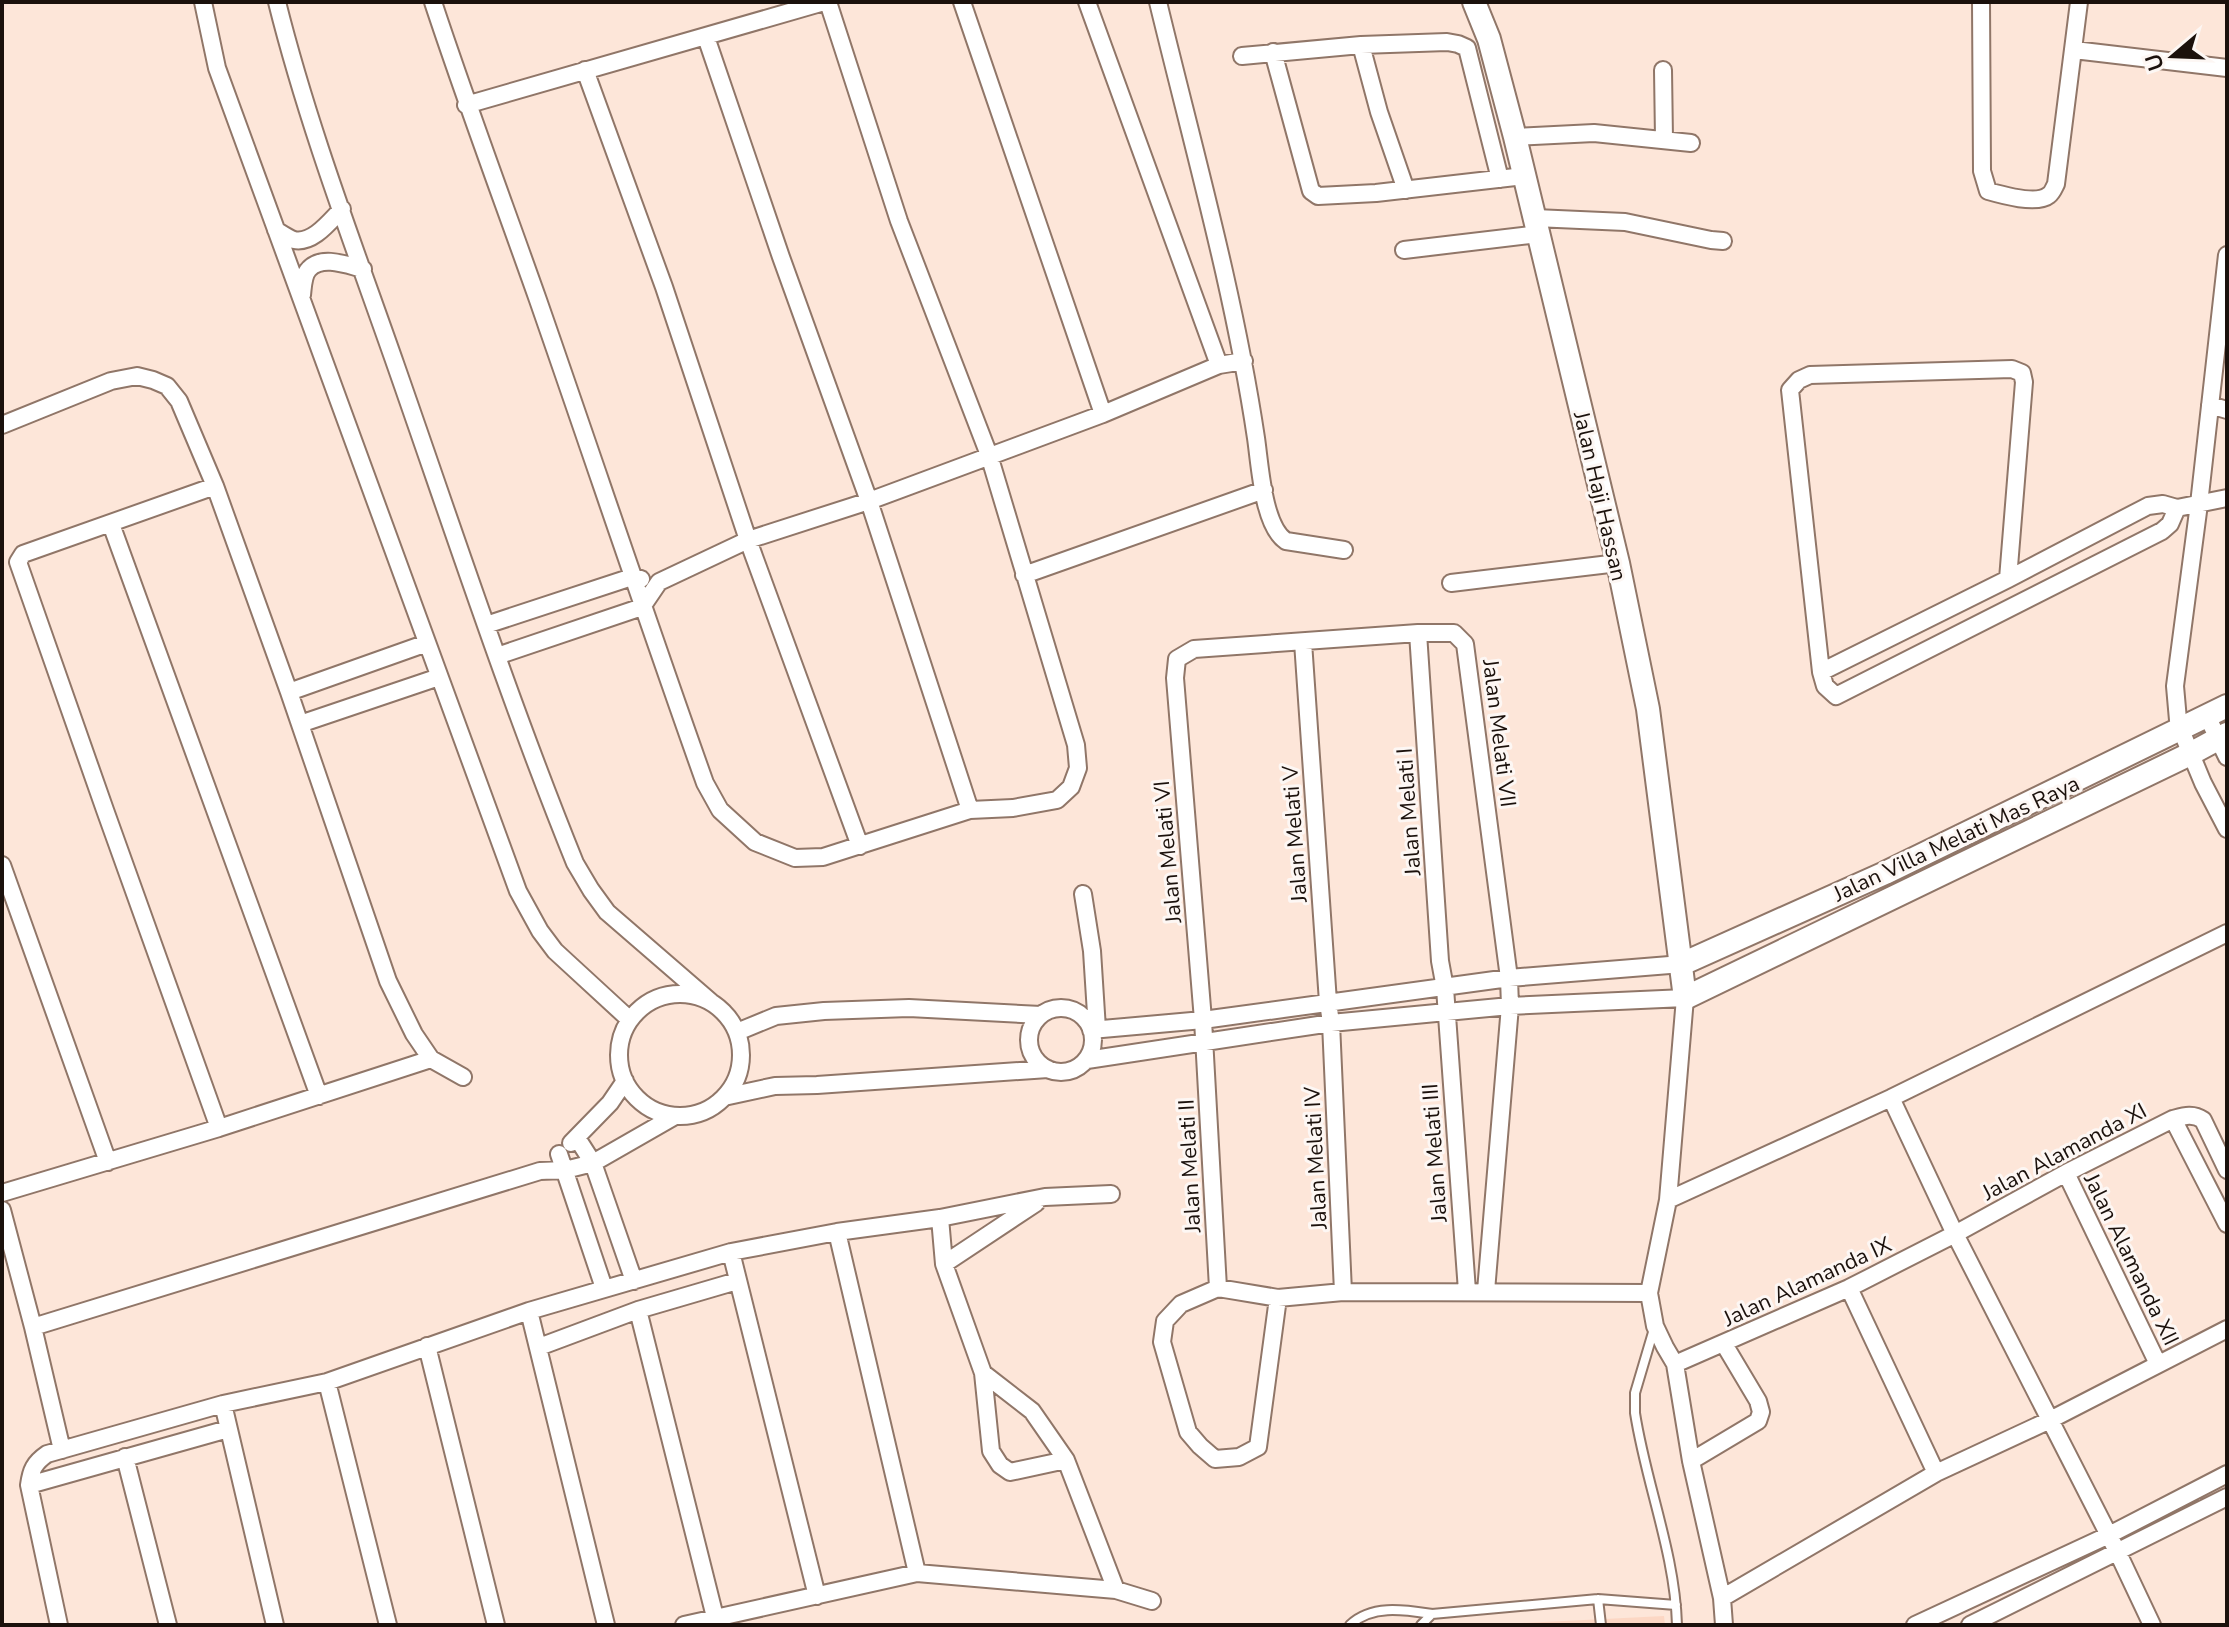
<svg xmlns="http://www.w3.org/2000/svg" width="2229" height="1627" font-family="'Nunito Sans',sans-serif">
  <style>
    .built { fill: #fcd7c4 }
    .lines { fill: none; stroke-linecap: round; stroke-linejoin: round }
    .service-casing { stroke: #907668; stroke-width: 12 }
    .minor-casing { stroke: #907668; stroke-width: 20 }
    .tertiary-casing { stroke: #907668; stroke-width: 26 }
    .service { stroke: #fff; stroke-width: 8 }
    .minor { stroke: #fff; stroke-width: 16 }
    .tertiary { stroke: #fff; stroke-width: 22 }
    .labels { text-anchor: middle; stroke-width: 6; stroke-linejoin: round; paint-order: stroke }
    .street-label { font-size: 22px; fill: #1b110c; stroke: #fdf7f4 }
  </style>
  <rect width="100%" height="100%" fill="#fde6d9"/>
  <path class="built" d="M1664,1616L1665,1625H1481Z"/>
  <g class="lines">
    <defs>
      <path id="service" d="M1654,1329L1635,1393V1413C1646,1484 1675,1553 1677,1625
        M1598,1599L1601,1625
        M1350,1625C1372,1604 1405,1610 1432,1614
        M1421,1625L1432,1614L1598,1599L1676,1605"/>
      <path id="minor" d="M203,2L217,68L518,891L540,931L555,951L630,1020
        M277,2C308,126 354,246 396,366C454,532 509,700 575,863L591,890L607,912L711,1002
        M433,2C466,102 503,201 538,300C594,461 648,623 705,783L720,810L755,842L795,858L823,857L970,810L1013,808L1057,800L1071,787L1078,768L1076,745L989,455L899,221L828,2
        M962,2L1103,414
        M1087,2L1219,365
        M1158,2C1193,147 1234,291 1256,438C1260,465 1263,526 1286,541L1344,550
        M1981,2L1982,171L1988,191C2002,195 2037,205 2049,195C2052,193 2054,188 2056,184L2079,2
        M706,37L781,257L869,501L970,810
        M1361,45L1379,112L1406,190
        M2074,50L2227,68
        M1273,52L1311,191L1318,196L1376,193L1524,176
        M1242,56L1361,45L1447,42L1458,44L1467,48L1500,179
        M585,70L664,287L748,540L860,846
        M1663,70L1664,139
        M466,105L824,2
        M1515,137L1594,133L1691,143
        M1535,218L1625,222L1711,240L1723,241
        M276,230C281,233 288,238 294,240C313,244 330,221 342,209
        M1404,250L1539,234
        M2227,255L2199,504L2175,686L2178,720L2181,730L2203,783L2227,829
        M302,295C303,287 303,275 309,269C322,255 347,265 363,269
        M2210,405L2227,410
        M2,425L111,381L137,376L153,380L167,386L179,401L215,486L289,692L388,981L414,1034L431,1059L463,1077
        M215,486L23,554L18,562L105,810L219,1128
        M111,524L319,1096
        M1024,575L1264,490
        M2008,579L2024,382L2022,373L2012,369L1810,375L1799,380L1790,390L1821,672L1825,686L1836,696L2162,531L2170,524L2177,508
        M1451,583L1618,563
        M486,625L632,577L641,579
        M1418,633L1440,961L1445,988L1467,1291
        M1303,642L1328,1002L1331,1023L1343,1292
        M497,656L642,607L659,582L748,540L869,501L1103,414L1219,365L1244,361
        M1821,672L2008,579L2148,506L2163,504L2177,508L2227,498
        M289,692L427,643
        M2207,716L2227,757
        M300,724L439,677
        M2,865L108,1162
        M1083,894L1092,951L1097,1029
        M619 1055a61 61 0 1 1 122 0a61 61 0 1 1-122 0Z
        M1029 1040a32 32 0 1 1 64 0a32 32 0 1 1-64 0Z
        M1091,1030L1203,1020L1509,978L1682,964
        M737,1032L776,1016L824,1011L909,1008L1041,1015
        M1087,1060L1331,1023L1510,1006L1685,998L1668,1200L1649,1293L1655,1326L1665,1347L1675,1364L1691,1461L1722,1598L1724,1625
        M724,1097L775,1086L817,1085L1048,1069
        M1891,1098L1955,1234L2118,1553L2152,1625
        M2173,1119L2227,1224
        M577,1138L593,1163L634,1281
        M571,1143L610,1103L625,1081
        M559,1154L604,1288
        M2066,1173L2158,1364
        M2,1193L219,1128L431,1059
        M1668,1200L1891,1098L2227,933
        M2,1210L33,1327L62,1450
        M940,1218L944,1264L983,1373L991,1451L1000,1465L1010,1472L1066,1460
        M837,1232L917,1573
        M731,1252L817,1596
        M944,1264L1036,1203
        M1218,1288L1203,1020L1175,678L1177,659L1194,649L1418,633H1454L1465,644L1509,978L1510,1006L1486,1291
        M1849,1288L1936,1473
        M1278,1298L1258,1447L1239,1457L1215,1459L1200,1446L1188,1432L1162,1342L1165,1321L1181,1304L1218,1288L1278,1298L1343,1292L1649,1293
        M638,1310L715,1617
        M529,1311L606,1625
        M33,1327L540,1171L565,1170L593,1163L675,1116
        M427,1346L496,1625
        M539,1347L638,1310L737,1281
        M1675,1364L1849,1288L1955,1234L2066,1173L2173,1119C2184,1116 2193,1113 2203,1120L2227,1170
        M983,1373L1032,1411L1066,1460L1116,1590
        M327,1382L388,1625
        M223,1404L275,1625
        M125,1457L168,1625
        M1691,1461L1758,1421L1761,1412L1758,1401L1724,1344
        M29,1485L228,1429
        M1722,1598L1936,1473L2050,1420L2227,1329
        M59,1625L29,1485C31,1470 34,1463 47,1454L223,1404L327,1382L529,1311L731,1252L837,1232L940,1218L1045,1197L1111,1194
        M684,1625L917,1573L1116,1590L1152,1601
        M1915,1625L2109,1535L2227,1474
        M1970,1625L2227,1497"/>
      <path id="tertiary" d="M1474,2L1489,39L1515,137L1618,563L1648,709L1685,998L2190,754L2227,734
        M1682,964L1885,873L2227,706"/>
    </defs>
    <use href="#service" class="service-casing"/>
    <use href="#minor" class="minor-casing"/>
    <use href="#tertiary" class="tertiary-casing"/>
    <use href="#service" class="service"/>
    <use href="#minor" class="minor"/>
    <use href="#tertiary" class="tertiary"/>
  </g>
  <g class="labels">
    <g class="street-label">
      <text transform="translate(1601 496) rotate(77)" y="8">Jalan Haji Hassan</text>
      <text transform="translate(1500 733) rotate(83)" y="8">Jalan Melati VII</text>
      <text transform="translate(1408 812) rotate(-94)" y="8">Jalan Melati I</text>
      <text transform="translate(1294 834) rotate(-94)" y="8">Jalan Melati V</text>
      <text transform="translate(1956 838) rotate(-25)" y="8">Jalan Villa Melati Mas Raya</text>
      <text transform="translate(1167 852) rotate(-95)" y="8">Jalan Melati VI</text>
      <text transform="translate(2064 1151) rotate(-28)" y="8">Jalan Alamanda XI</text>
      <text transform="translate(1434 1153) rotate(-94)" y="8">Jalan Melati III</text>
      <text transform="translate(1315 1158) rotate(-93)" y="8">Jalan Melati IV</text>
      <text transform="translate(1189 1166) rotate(-93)" y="8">Jalan Melati II</text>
      <text transform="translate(2132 1259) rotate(64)" y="8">Jalan Alamanda XII</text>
      <text transform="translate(1807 1281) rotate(-25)" y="8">Jalan Alamanda IX</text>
    </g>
  </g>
  <rect width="2229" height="1627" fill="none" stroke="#1b110c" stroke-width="8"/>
  <g transform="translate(2173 56) rotate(251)" stroke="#fdf7f4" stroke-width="6" paint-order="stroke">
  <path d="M0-6L14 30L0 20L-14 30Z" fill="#1b110c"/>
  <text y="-12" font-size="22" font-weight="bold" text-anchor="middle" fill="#1b110c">U</text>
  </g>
</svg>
